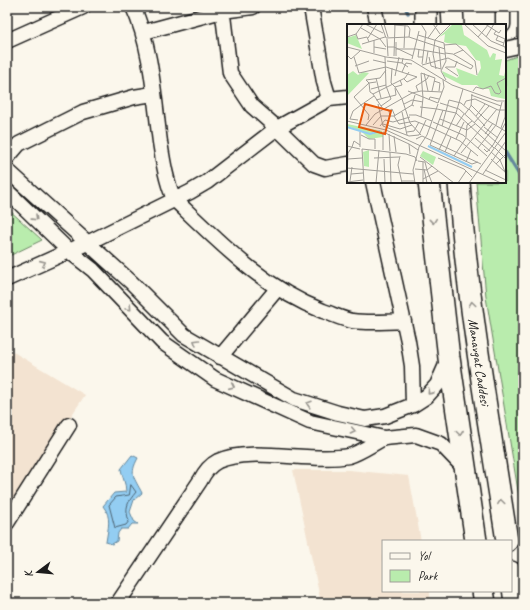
<svg xmlns="http://www.w3.org/2000/svg" width="530" height="610" font-family="Caveat,sans-serif">
  <style>
    .built { fill: #f3e3d1 }
    .green { fill: #b9ecad; stroke: #6a8464 }
    .water { fill: #93cdf2; stroke: #63869c }
    .lines { fill: none; stroke-linecap: round; stroke-linejoin: round }
    .shore { stroke: #4c6372; stroke-width: 1 }
    .stream { stroke: #63869c; stroke-width: 3.5 }
    .minor-casing { stroke: #1c1c1c; stroke-width: 17 }
    .highway-casing { stroke: #1c1c1c; stroke-width: 24 }
    .minor { stroke: #fbf7ec; stroke-width: 14 }
    .highway { stroke: #fbf7ec; stroke-width: 21 }
    .oneway { stroke: #97948e }
    .labels { text-anchor: middle; stroke-width: 3; stroke-linejoin: round; paint-order: stroke }
    .street-label { font-size: 14px; fill: #1c1c1c; stroke: #fbf7ec }
    .inset-river { fill: none; stroke: #93cdf2; stroke-width: 2 }
    .inset-road { fill: none; stroke: #a29f99; stroke-width: 1 }
    .view { fill: #e8590c; fill-opacity: 0.15; stroke: #e8590c; stroke-width: 2 }
    .inset-edge { fill: none; stroke: #1c1c1c; stroke-width: 2 }
  </style>
  <rect width="100%" height="100%" fill="#fbf7ec"/>
  <filter id="ink" filterUnits="userSpaceOnUse"><feTurbulence type="fractalNoise" baseFrequency=".025" numOctaves="2"/><feDisplacementMap in="SourceGraphic" scale="8" xChannelSelector="R" yChannelSelector="G"/><feConvolveMatrix kernelMatrix="1 2 1 2 8 2 1 2 1" color-interpolation-filters="sRGB"/></filter>
  <g filter="url(#ink)">
    <path class="built" d="M7,350L15,353L85,395L7,513Z
      M293,470H349L409,476L421,541H383V591H430V603H321Z"/>
    <path class="green" d="M523,54V521L486,297L476,182H505V60Z
      M8,209L42,240L7,257V214Z"/>
    <path class="water" d="M132,455L138,458C129,475 134,477 142,493L134,500L130,512L134,521L138,524H132L128,529H121L118,533L117,541L112,544L106,542C108,528 112,517 103,506L114,493L126,492C126,483 122,477 121,469Z"/>
    <g class="lines">
      <path class="shore" d="M131,485L136,492C128,502 124,507 129,521L126,525L115,528L109,505L116,497L129,495Z"/>
      <path class="stream" d="M405,7L408,13
        M505,152L523,181"/>
      <defs>
        <path id="minor" d="M133,7C152,48 154,97 160,142C163,161 166,181 174,199C219,242 263,288 323,311C332,314 342,319 352,321C369,323 386,322 404,321
          M222,7L230,73L252,106L277,128L314,164L325,168L348,164
          M311,7L324,82L329,99
          M374,7L378,25
          M503,25V7
          M144,32L222,11L253,7
          M7,41L83,7
          M505,49L523,45
          M7,158L19,144L83,112L134,97L153,94
          M7,170L131,282L184,335L294,399L338,413L365,419L385,416L413,405L427,396L437,385L449,358
          M373,182L408,341L412,366L413,405
          M7,191L69,251L93,270L162,342L215,379L310,422L384,438L416,435L441,444L465,469
          M7,279L87,243L190,192L207,182L277,128L329,99L348,97
          M220,357L277,289
          M7,523L69,425
          M118,603L200,481C204,473 210,465 218,461C251,446 311,463 349,456C360,453 374,443 384,438"/>
        <g id="highway">
          <path d="M452,7L453,25"/>
          <path d="M426,25V7"/>
          <path d="M429,182L449,358L476,541"/>
          <path id="s1" d="M459,182C467,302 489,422 507,541"/>
          <path d="M511,572L515,603"/>
          <path d="M483,591L485,603"/>
        </g>
      </defs>
      <use href="#minor" class="minor-casing"/>
      <use href="#highway" class="highway-casing"/>
      <use href="#minor" class="minor"/>
      <use href="#highway" class="highway"/>
    </g>
    <defs><path id="oneway-chevron" d="M-2-3.5L2.5 0L-2 3.5" fill="none" stroke-width="1.6" stroke-linecap="round" stroke-linejoin="round"/></defs>
    <g class="oneway">
      <use href="#oneway-chevron" transform="translate(35 218) rotate(44)"/>
      <use href="#oneway-chevron" transform="translate(433 221) rotate(84)"/>
      <use href="#oneway-chevron" transform="translate(43 263) rotate(-24)"/>
      <use href="#oneway-chevron" transform="translate(472 304) rotate(-98)"/>
      <use href="#oneway-chevron" transform="translate(129 308) rotate(47)"/>
      <use href="#oneway-chevron" transform="translate(196 342) rotate(-149)"/>
      <use href="#oneway-chevron" transform="translate(232 386) rotate(24)"/>
      <use href="#oneway-chevron" transform="translate(430 392) rotate(132)"/>
      <use href="#oneway-chevron" transform="translate(309 404) rotate(-162)"/>
      <use href="#oneway-chevron" transform="translate(353 431) rotate(12)"/>
      <use href="#oneway-chevron" transform="translate(460 433) rotate(82)"/>
      <use href="#oneway-chevron" transform="translate(501 502) rotate(-98)"/>
    </g>
  </g>
  <g class="labels">
    <g class="street-label">
      <text dy="5" stroke="none"><textPath href="#s1" startOffset="181">Manavgat Caddesi</textPath></text>
    </g>
  </g>
  <g transform="translate(347 24)">
    <rect width="159" height="159" fill="#fbf7ec"/>
    <path d="M106,0L115,1L117,11L140,26L143,34L146,29L149,30L148,36L155,35L152,51L157,52L159,44L158,75L144,72L142,65H134L130,61H115L97,52L95,47L110,54L112,52L109,44L130,52L134,44L133,37L129,36L119,22L100,19L97,18L98,10L92,13ZM0,2V11L3,13L9,11L15,25L0,19ZM6,47L11,51L16,48L22,49L1,71L0,80V51ZM0,100L35,107L36,113L22,115L14,107L0,102ZM22,126V143L17,142L16,128ZM76,127L89,133L86,141L73,132Z" fill="#b9ecad"/>
    <path class="inset-river" d="M0,103L23,110L33,107M81,122L125,143"/>
    <path class="inset-road" d="M18,0L36,9M34,0L39,14L62,13L98,25M37,0L41,13M74,0L79,8L75,40M86,0L93,10M117,0L141,22L159,29M125,0L144,17L158,23L159,28M138,0L152,9L154,6M47,1L61,2L63,5L62,13M14,4L33,15L39,23M149,7L147,10L158,15L156,22M9,10L16,0M71,11L97,19L99,37L94,47L99,56M151,12L149,16L157,19M0,13L9,10L11,15L20,13L22,18M131,13L142,0M139,13L147,0M21,14L30,0M81,14L91,0M40,15L41,32M15,20L38,13M97,21L109,20L116,26M0,23L39,33L64,36L105,61L150,77H159M27,23L39,25M40,23H47L66,32M92,23L94,45M57,24L58,1M49,25H69L98,30M72,25L71,33H76M27,29V16M98,29L106,30L126,42M107,30L116,26L128,37L130,51M0,31L4,35L13,27M47,32L48,0M49,32V18M7,33L12,49L39,43L70,53M82,33L84,42L94,45M56,34L55,39L61,43M65,35L72,7M26,36L39,39M40,37L55,39M79,39L81,27M75,41L101,34L124,45L126,42M8,42L22,37M98,43L111,52M99,43H108L110,37M45,44L44,59L48,63L55,61L53,56M89,45L86,30L88,16L104,0M55,48L59,39L65,40M77,49L81,67M48,52L52,33M29,54L34,74M57,55L60,58L70,53M87,57L93,59L92,67M48,63L55,75L63,99L74,111M24,65L39,61M61,67L91,79M71,67L69,62L80,55L82,51M85,67L88,54M126,67L129,63L136,65L144,62L148,69L152,70L154,68L150,59L159,54M26,70L23,68L22,59L29,58M124,71L154,82M76,74L74,49L88,54M29,76L49,71L48,64M82,76L83,73L92,75M91,79L97,63L96,56M93,79L112,85L159,127M31,80L36,102L62,112L72,111L79,96M57,80L65,76L76,78M117,81L119,77L128,75L151,86H159M124,81L138,95L158,107M34,82L44,75L39,62L38,33M67,82L65,81L68,71M73,83L90,85M36,85L26,70L58,54L62,48M90,85L109,89L147,124M122,85L138,102M96,86L83,121L125,140L131,138M55,88L60,111M118,90L124,82L125,70M62,91H69L85,97M47,92L52,100L68,97L83,103M129,92L138,80M43,93L42,87L45,85L48,92M74,93L76,74M93,95L120,106L128,100M11,96L3,95L6,87L14,81L7,73L22,59L19,56L33,54L39,46M21,96L22,91L14,81L27,72M0,97L39,106L154,159M86,98L116,111L140,132M127,99L142,82M36,100L53,105L65,101M19,101L28,90L65,69L74,67L95,68M26,101L34,92H47L65,81M33,102L38,96L46,98L63,93M95,102L102,76L114,79L122,86M109,102L117,90M83,103L113,117L131,132M137,103L151,114M154,104L158,93V78M36,108L62,120M60,108L67,107L72,98M36,109V126M42,110L43,127M138,110L146,99M14,111L22,115H28V125M47,112L49,128M119,113L120,101L125,97M128,114L143,127M69,115L75,112L134,140M109,115L117,98M0,122L13,125M5,123L7,117L13,121M13,123V108M131,124L149,101L155,78M148,124L159,135M15,125L59,130L68,133L70,137M15,125L17,159M137,125L140,128L146,121L159,98M92,126L109,89L116,65M43,128L44,159M98,128L104,113M144,128L153,136L159,150M114,129L150,85M63,130L62,120L71,126M53,132L51,141L55,159M107,132L119,114M73,133L107,159M27,134L52,133M91,134L117,145L125,153M1,135L15,134M37,135L38,159M144,135L159,149M71,137L78,138L80,146L85,142M119,138L124,126M149,140L159,130M0,144L66,150M68,145L80,146L85,159M77,145L80,159M138,146L159,156M4,150L16,149M136,150L159,117M76,155L91,147M0,156L1,129L5,123M3,157L5,143M55,157H68M0,158L16,156M29,159L32,126M68,159L66,146L72,123L80,111L91,80M76,159V138M111,159L119,147M122,159L159,108"/>
    <path class="view" d="M18,80L44,87L38,110L12,103Z"/>
    <rect width="159" height="159" class="inset-edge"/>
  </g>
  <rect width="530" height="610" fill="none" stroke="#fbf7ec" stroke-width="24"/>
  <rect x="12" y="12" width="506" height="586" fill="none" stroke="#1c1c1c" stroke-width="1.5" filter="url(#ink)"/>
  <rect x="382" y="540" width="130" height="52" fill="#fbf7ec" stroke="#a29f99"/>
  <rect x="390" y="553" width="20" height="6" fill="#fbf7ec" stroke="#a29f99"/>
  <text x="418" y="560" font-size="12" fill="#1c1c1c">Yol</text>
  <rect x="390" y="570" width="20" height="12" fill="#b9ecad" stroke="#a29f99"/>
  <text x="418" y="580" font-size="12" fill="#1c1c1c">Park</text>
  <g transform="translate(38 572) rotate(254)" stroke="#fbf7ec" stroke-width="3" paint-order="stroke">
  <path d="M0-3L7 15L0 10L-7 15Z" fill="#1c1c1c"/>
  <text y="-6" font-size="11" font-weight="bold" text-anchor="middle" fill="#1c1c1c">K</text>
  </g>
</svg>
